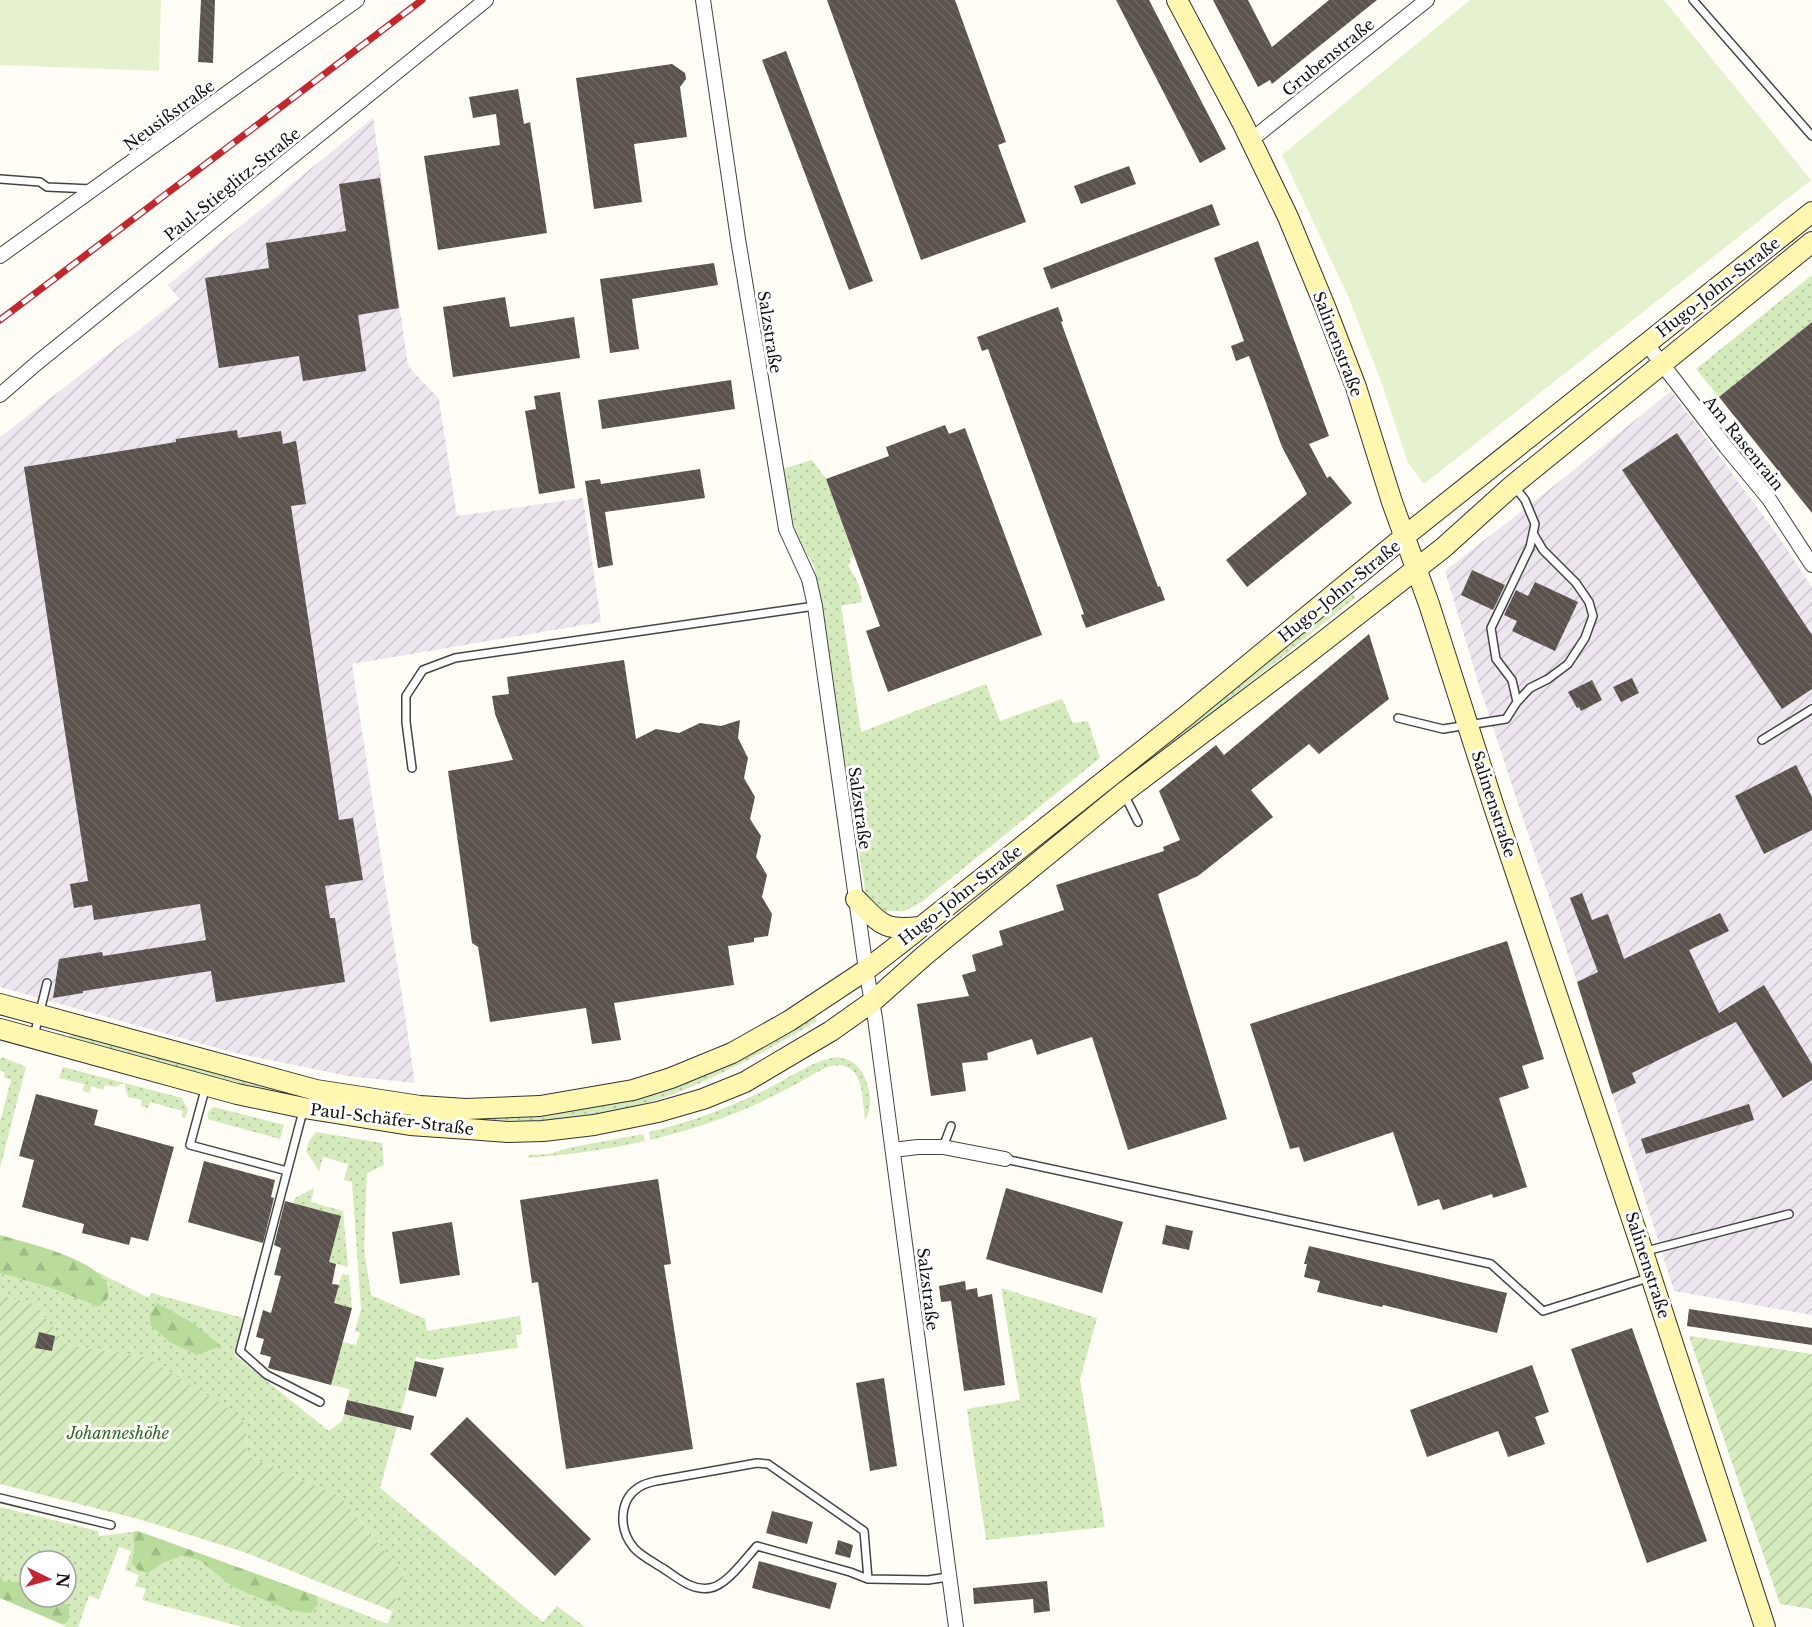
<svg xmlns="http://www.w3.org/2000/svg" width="1812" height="1627" font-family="'Libre Baskerville',serif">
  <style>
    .industrial { fill: url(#industrial-furrows) }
    .grass { fill: url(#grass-dots) }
    .forest { fill: url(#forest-firs) }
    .garden { fill: url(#garden-furrows) }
    .pitch { fill: #e6f2cf }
    .building { fill: url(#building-back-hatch) }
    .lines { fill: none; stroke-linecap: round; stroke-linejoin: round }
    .lane-casing { stroke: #444; stroke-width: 10 }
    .street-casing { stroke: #444; stroke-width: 16 }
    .secondary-casing { stroke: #333; stroke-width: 22 }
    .lane { stroke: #fff; stroke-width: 7 }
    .street { stroke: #fff; stroke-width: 14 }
    .secondary { stroke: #fff6b0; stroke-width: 20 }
    .rail-casing { stroke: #c4262e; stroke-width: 7 }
    .rail { stroke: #fff; stroke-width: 4.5; stroke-dasharray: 14; stroke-linecap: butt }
    .labels { text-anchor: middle; stroke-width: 6; stroke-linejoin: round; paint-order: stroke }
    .street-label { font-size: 16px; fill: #111; stroke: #fff }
    .park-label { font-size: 16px; font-style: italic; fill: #2f6b1f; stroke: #fff }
  </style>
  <defs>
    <pattern id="industrial-furrows" width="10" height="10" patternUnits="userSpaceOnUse" patternTransform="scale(1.5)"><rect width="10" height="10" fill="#eee6ef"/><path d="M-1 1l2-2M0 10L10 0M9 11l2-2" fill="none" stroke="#cbc4cc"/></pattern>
    <pattern id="grass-dots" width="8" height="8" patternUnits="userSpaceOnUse" patternTransform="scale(1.5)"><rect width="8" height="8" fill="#d5ebbd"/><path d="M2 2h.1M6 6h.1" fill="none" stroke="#b6c8a1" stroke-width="1.8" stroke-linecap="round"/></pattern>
    <pattern id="forest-firs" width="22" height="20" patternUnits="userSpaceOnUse" patternTransform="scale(1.5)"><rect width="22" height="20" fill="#b9dc9c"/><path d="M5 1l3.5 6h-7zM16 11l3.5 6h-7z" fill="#9ebc85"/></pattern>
    <pattern id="garden-furrows" width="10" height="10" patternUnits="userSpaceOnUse" patternTransform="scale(1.5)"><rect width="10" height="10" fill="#d5ebbd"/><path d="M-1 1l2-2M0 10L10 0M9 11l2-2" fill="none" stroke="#b6c8a1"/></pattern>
    <pattern id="building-back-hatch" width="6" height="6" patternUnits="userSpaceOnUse" patternTransform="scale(1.5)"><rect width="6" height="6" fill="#5a524d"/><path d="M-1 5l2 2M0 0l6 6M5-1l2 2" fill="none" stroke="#6d6662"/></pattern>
  </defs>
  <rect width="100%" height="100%" fill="#fffdf5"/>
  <path class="industrial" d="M373,118L408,366L439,399L457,516L583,498L601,622L352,664L415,1083L348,1076L235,1053L0,987V437L179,299L168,285Z
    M1671,391L1776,533L1812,587V1315L1674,1291L1577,982L1479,685L1445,571L1555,485Z"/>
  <path class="grass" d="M1812,275V322L1719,397L1696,369Z
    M812,460L826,479L854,556L849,559L851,563L848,565L859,585L862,602L841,606L861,732L986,684L1000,721L1062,699L1073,723L1088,721L1100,758L923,901L905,911H888L885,916L866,896L814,565C791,531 789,508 782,469Z
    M1353,594L1355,598L1048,845L1046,846L1045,842Z
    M814,1017L817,1021C761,1054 699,1089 637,1106C572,1123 504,1124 438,1118C313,1107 192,1071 71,1039L69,1036L73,1034L224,1075L519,1116L565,1112L610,1104L731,1063L777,1039Z
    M2,1057L26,1067L0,1168V1122L11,1080L4,1077L5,1072L0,1070V1059Z
    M838,1057C845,1059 851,1060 856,1065C869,1076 875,1106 865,1120C862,1095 864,1057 827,1067C808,1077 789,1089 769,1098C731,1117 691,1130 650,1140L649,1132C690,1122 729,1108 767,1089C790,1078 812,1060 838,1057Z
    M63,1067L182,1098L188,1110L185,1118L181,1117L183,1111L150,1102L148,1108L141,1106L142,1100L128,1097L124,1083L115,1087L105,1085L103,1090L91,1086L90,1093L83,1091L84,1084L59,1078Z
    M214,1107L284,1125L280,1139L211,1120L208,1119C207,1112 209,1110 214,1107Z
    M316,1132L382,1143L384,1165L367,1173L364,1249L371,1295L425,1319L427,1331L520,1316L522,1334L516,1335L518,1348L430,1360L416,1357L380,1488L543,1622L557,1606L585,1627H242L142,1600L146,1589L135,1586L139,1575L125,1570L131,1551L119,1547L99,1599L89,1596L78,1627H64L67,1622L54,1599L46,1597H66V1561H30V1586L25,1582H4L0,1575V1507L98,1531L99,1536L133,1532L134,1550L131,1563L148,1573L161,1564L180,1556L199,1560L233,1587L318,1604L317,1596L388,1624L404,1574L340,1496L247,1456L246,1425L145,1357L67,1345L34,1304L0,1295V1273L51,1288L99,1307L108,1285L96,1271L149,1298L151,1293L243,1318L234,1355L329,1431L342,1421L344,1414L374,1421L347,1400L350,1389L331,1385L343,1342L356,1345L360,1333L355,1331L361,1309L352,1182L344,1180L348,1164L323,1157L319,1171L306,1151L309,1141Z
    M643,1134L645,1141C606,1150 567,1155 527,1158L529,1155L549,1154L568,1148Z
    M314,1188L311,1202L343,1211L348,1267L329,1262L340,1216L293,1203L295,1198Z
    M342,1274L349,1275L352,1308L319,1299L335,1298Z
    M1001,1288L1097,1318L1080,1380L1105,1527L986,1540L967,1409L1020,1400Z"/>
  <path class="forest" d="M0,1235C27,1243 94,1258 107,1284C109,1288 108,1293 108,1298L99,1307L51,1288L0,1273Z
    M157,1303L193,1323L221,1346L197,1355L170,1342L150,1325V1314Z
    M138,1531L317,1596L318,1604L311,1613L289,1610L233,1587L199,1560L180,1556L161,1564L148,1573L139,1571L131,1563L134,1550L133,1532Z
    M0,1575L4,1582H25L30,1586V1597H46L68,1605C70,1613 71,1620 64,1625L0,1598Z"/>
  <path class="garden" d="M0,1295L34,1304L67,1345L145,1357L233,1411L246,1425L247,1456L340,1496L404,1574L392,1611L244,1552L142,1520L0,1484Z
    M1689,1336L1812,1354V1609L1780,1604Z"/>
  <path class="pitch" d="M0,0H161L159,71L0,65Z
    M1470,0H1664L1811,180L1424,484L1408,463L1381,381L1348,296L1282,155Z"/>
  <path class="building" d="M201,0H215L213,63L198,62Z
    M827,0H955L1006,142L998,145L1026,222L921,260Z
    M1116,0H1149L1226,149L1200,163Z
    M1213,0H1248L1272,47L1329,0H1377L1272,84L1270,80L1258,87Z
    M786,51L873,281L849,290L762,60Z
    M672,64L685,73L686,79L680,87L687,137L634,144L642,202L594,209L576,78Z
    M518,89L524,124L530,122L547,233L438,250L424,156L500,145L496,114L473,118L469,97Z
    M1129,166L1136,184L1081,204L1074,186Z
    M380,178L399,308L358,315L366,371L303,381L299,356L219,368L205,278L269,268L266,243L346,231L339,184Z
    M1212,204L1220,225L1051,289L1043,268Z
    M1258,241L1329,436L1309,444L1327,478L1330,476L1352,503L1247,587L1226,560L1307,494L1282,447L1249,356L1236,361L1231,346L1244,341L1214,258Z
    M714,263L718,285L632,299L639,349L610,353L600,279Z
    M505,297L510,327L574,317L580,358L453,377L443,307Z
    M1058,307L1063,321L1061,322L1158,587L1160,586L1165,600L1086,628L1081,615L1084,614L988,349L982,351L977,337Z
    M1812,322V513L1719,397Z
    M731,380L735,409L602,429L598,400Z
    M560,392L575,488L539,494L525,411L536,409L534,396Z
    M945,425L949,434L965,428L1042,635L888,692L866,631L880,626L826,479L889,456L886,447Z
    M237,430L238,438L281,431L283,444L296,441L306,504L291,506L339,820L353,818L363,880L325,886L330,918H335L345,982L216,1002L211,971L83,991V993L53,998L59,959L102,952L103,956L206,940L200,904L94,920L92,905L74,908L70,884L88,881L24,467L176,442V439Z
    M1677,433L1812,635V689L1782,709L1622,470Z
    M700,469L705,498L605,512L613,565L598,568L585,481L600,479L601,484Z
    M1472,570L1505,585L1493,610L1461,595Z
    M1535,582L1578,602L1555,651L1512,631L1517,621L1504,615L1516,590L1528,596Z
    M1369,634L1389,699L1319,754L1309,744L1251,790L1273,817L1198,876L1158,894L1227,1119L1128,1150L1092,1037L1037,1055L1032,1039L987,1053L988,1060L962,1063L966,1091L931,1096L917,1004L969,996L962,975L976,971L972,955L1003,945L999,931L1064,910L1056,885L1164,851L1163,847L1180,840L1159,791L1216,745L1224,755Z
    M624,660L636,739L656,729L679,733L700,723L721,726L740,720L738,738L748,758L744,778L755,797L750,819L761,836L756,857L767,875L762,897L772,914L768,936L754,938V942L728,946L734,985L614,1003L621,1040L592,1044L586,1008L490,1022L478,947L472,943L448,771L513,760L495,714L492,696L509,694L507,677Z
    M1632,678L1639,693L1621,702L1613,687Z
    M1592,680L1602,700L1581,711L1579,707L1577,708L1568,692Z
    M1796,765L1812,797V830L1764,854L1735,796Z
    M1582,893L1592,920L1608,914L1624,959L1720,913L1729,931L1689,950L1719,1013L1764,985L1812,1064V1080L1783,1098L1736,1022L1632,1073L1636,1083L1612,1094L1577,982L1598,972L1570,898Z
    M1507,941L1544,1059L1522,1066L1529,1088L1499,1098L1527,1187L1493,1198L1492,1194L1443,1210L1439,1199L1418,1206L1393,1132L1304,1162L1299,1147L1290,1149L1250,1024Z
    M36,1094L98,1110L94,1125L174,1147L148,1241L131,1237L129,1245L82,1233L84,1224L22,1207L34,1160L19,1156Z
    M1749,1104L1754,1120L1646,1154L1641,1139Z
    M204,1161L275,1180L271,1197L274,1198L263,1243L188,1222Z
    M658,1179L671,1264L664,1265L693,1449L566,1469L538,1282L532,1283L520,1200Z
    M1006,1188L1123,1222L1102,1293L986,1259Z
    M285,1201L341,1216L329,1262L336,1264L332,1284L339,1285L334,1303L352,1308L331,1385L268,1368L271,1357L260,1354L264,1339L256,1337L263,1310L271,1313L281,1276L274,1275L281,1248L274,1245Z
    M452,1222L460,1275L400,1284L392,1232Z
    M1166,1225L1193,1231L1189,1250L1162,1244Z
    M1309,1246L1507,1293L1497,1333L1383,1305L1382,1307L1317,1292L1320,1281L1304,1277L1307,1264H1304Z
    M965,1281L966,1290L977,1288L978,1297L992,1294L1005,1385L964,1391L951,1301L941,1302L939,1286Z
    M1689,1309L1812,1328V1345L1687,1326Z
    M1632,1328L1707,1541L1647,1563L1571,1349Z
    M39,1332L55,1336L52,1351L35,1348Z
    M415,1361L444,1368L436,1397L408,1390Z
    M1532,1365L1549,1412L1535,1417L1545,1444L1508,1457L1498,1431L1427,1457L1410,1410Z
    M884,1378L897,1466L870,1471L856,1383Z
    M347,1400L414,1416L411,1430L344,1414Z
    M467,1417L591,1539L555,1576L430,1454Z
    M772,1511L813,1522L807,1544L766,1533Z
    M838,1540L853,1545L850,1558L835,1554Z
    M759,1561L837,1583L830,1609L752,1588Z
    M1047,1581L1050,1611L1034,1613L1033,1599L974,1604L973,1588Z"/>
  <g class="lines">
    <defs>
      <path id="lane" d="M1693,0L1812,136
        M0,179L40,182L47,187L92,189
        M1517,702L1530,688L1548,679L1568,664L1585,638L1593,616L1589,602L1576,583L1543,550L1533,533
        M1398,718L1443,729L1506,719L1517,702L1512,680L1496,659L1491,628L1530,547L1535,524L1525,500L1515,487
        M1762,740L1812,709
        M412,768L406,722V696L423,670L455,658L815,606
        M1125,796L1138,822
        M34,1036L47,983
        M206,1086L190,1145L287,1171
        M303,1111L240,1351L267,1375L320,1402
        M943,1147L951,1126
        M1005,1159L1491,1264L1543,1311L1648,1278
        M1646,1251L1789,1214
        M0,1498L111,1525
        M868,1579L864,1531L768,1464L757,1463L656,1481C652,1482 647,1483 643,1485C618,1497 618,1529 634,1548C641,1556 655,1563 664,1569C678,1578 692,1591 710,1588C726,1586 746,1558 757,1546L850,1572L868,1579L928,1580L948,1577"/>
      <path id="street" d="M703,0L738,239L786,529L809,579L815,606L866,970L875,1018L956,1627
        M1251,140L1427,0
        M0,256L357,0
        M1646,343L1726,447L1769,499L1812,565
        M0,395L37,363L486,0
        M893,1150L918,1147H943L1005,1159"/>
      <path id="secondary" d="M1177,0L1242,122L1288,217L1326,309L1356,387L1392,502L1429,604L1494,807L1643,1252L1765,1627
        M856,899C881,924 882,931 920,927
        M0,1004L316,1090L420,1106L466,1109L540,1106L633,1090L671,1078L732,1053L789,1021L866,970L906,939L1186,716L1405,536L1812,212
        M0,1029L237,1094L304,1108L410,1125L468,1129L508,1132L543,1131L594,1125L658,1112L703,1099L745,1082L831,1031L872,1002L925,955L1123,793L1302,658L1443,548L1513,485L1812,242"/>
    </defs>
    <use href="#lane" class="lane-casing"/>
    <use href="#street" class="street-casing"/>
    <use href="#secondary" class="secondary-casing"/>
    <use href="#lane" class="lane"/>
    <use href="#street" class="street"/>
    <use href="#secondary" class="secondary"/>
    <defs>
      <path id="rail" d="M0,320L422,0"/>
    </defs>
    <use href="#rail" class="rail-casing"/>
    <use href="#rail" class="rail"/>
  </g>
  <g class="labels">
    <g class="street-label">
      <text transform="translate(1328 57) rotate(-39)" y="6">Grubenstraße</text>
      <text transform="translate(169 115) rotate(-36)" y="6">Neusißstraße</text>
      <text transform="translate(232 184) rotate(-39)" y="6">Paul-Stieglitz-Straße</text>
      <text transform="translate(1718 287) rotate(-38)" y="6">Hugo-John-Straße</text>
      <text transform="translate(770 332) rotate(81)" y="6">Salzstraße</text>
      <text transform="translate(1338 344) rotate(69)" y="6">Salinenstraße</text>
      <text transform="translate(1744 443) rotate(51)" y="6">Am Rasenrain</text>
      <text transform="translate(1339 591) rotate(-39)" y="6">Hugo-John-Straße</text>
      <text transform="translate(1494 804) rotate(72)" y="6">Salinenstraße</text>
      <text transform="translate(860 808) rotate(82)" y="6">Salzstraße</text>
      <text transform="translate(960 895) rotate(-38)" y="6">Hugo-John-Straße</text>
      <text transform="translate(392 1119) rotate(7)" y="6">Paul-Schäfer-Straße</text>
      <text transform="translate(1648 1265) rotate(72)" y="6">Salinenstraße</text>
      <text transform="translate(928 1289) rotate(83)" y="6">Salzstraße</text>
    </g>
    <g class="park-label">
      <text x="118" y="1439">Johanneshöhe</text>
    </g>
  </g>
  <g transform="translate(48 1579) rotate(95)"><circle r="28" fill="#ffffff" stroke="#a0a0a0" stroke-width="1.5"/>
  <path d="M0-4.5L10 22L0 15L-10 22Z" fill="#c4262e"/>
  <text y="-9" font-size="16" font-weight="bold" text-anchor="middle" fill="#111111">N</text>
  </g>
</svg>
